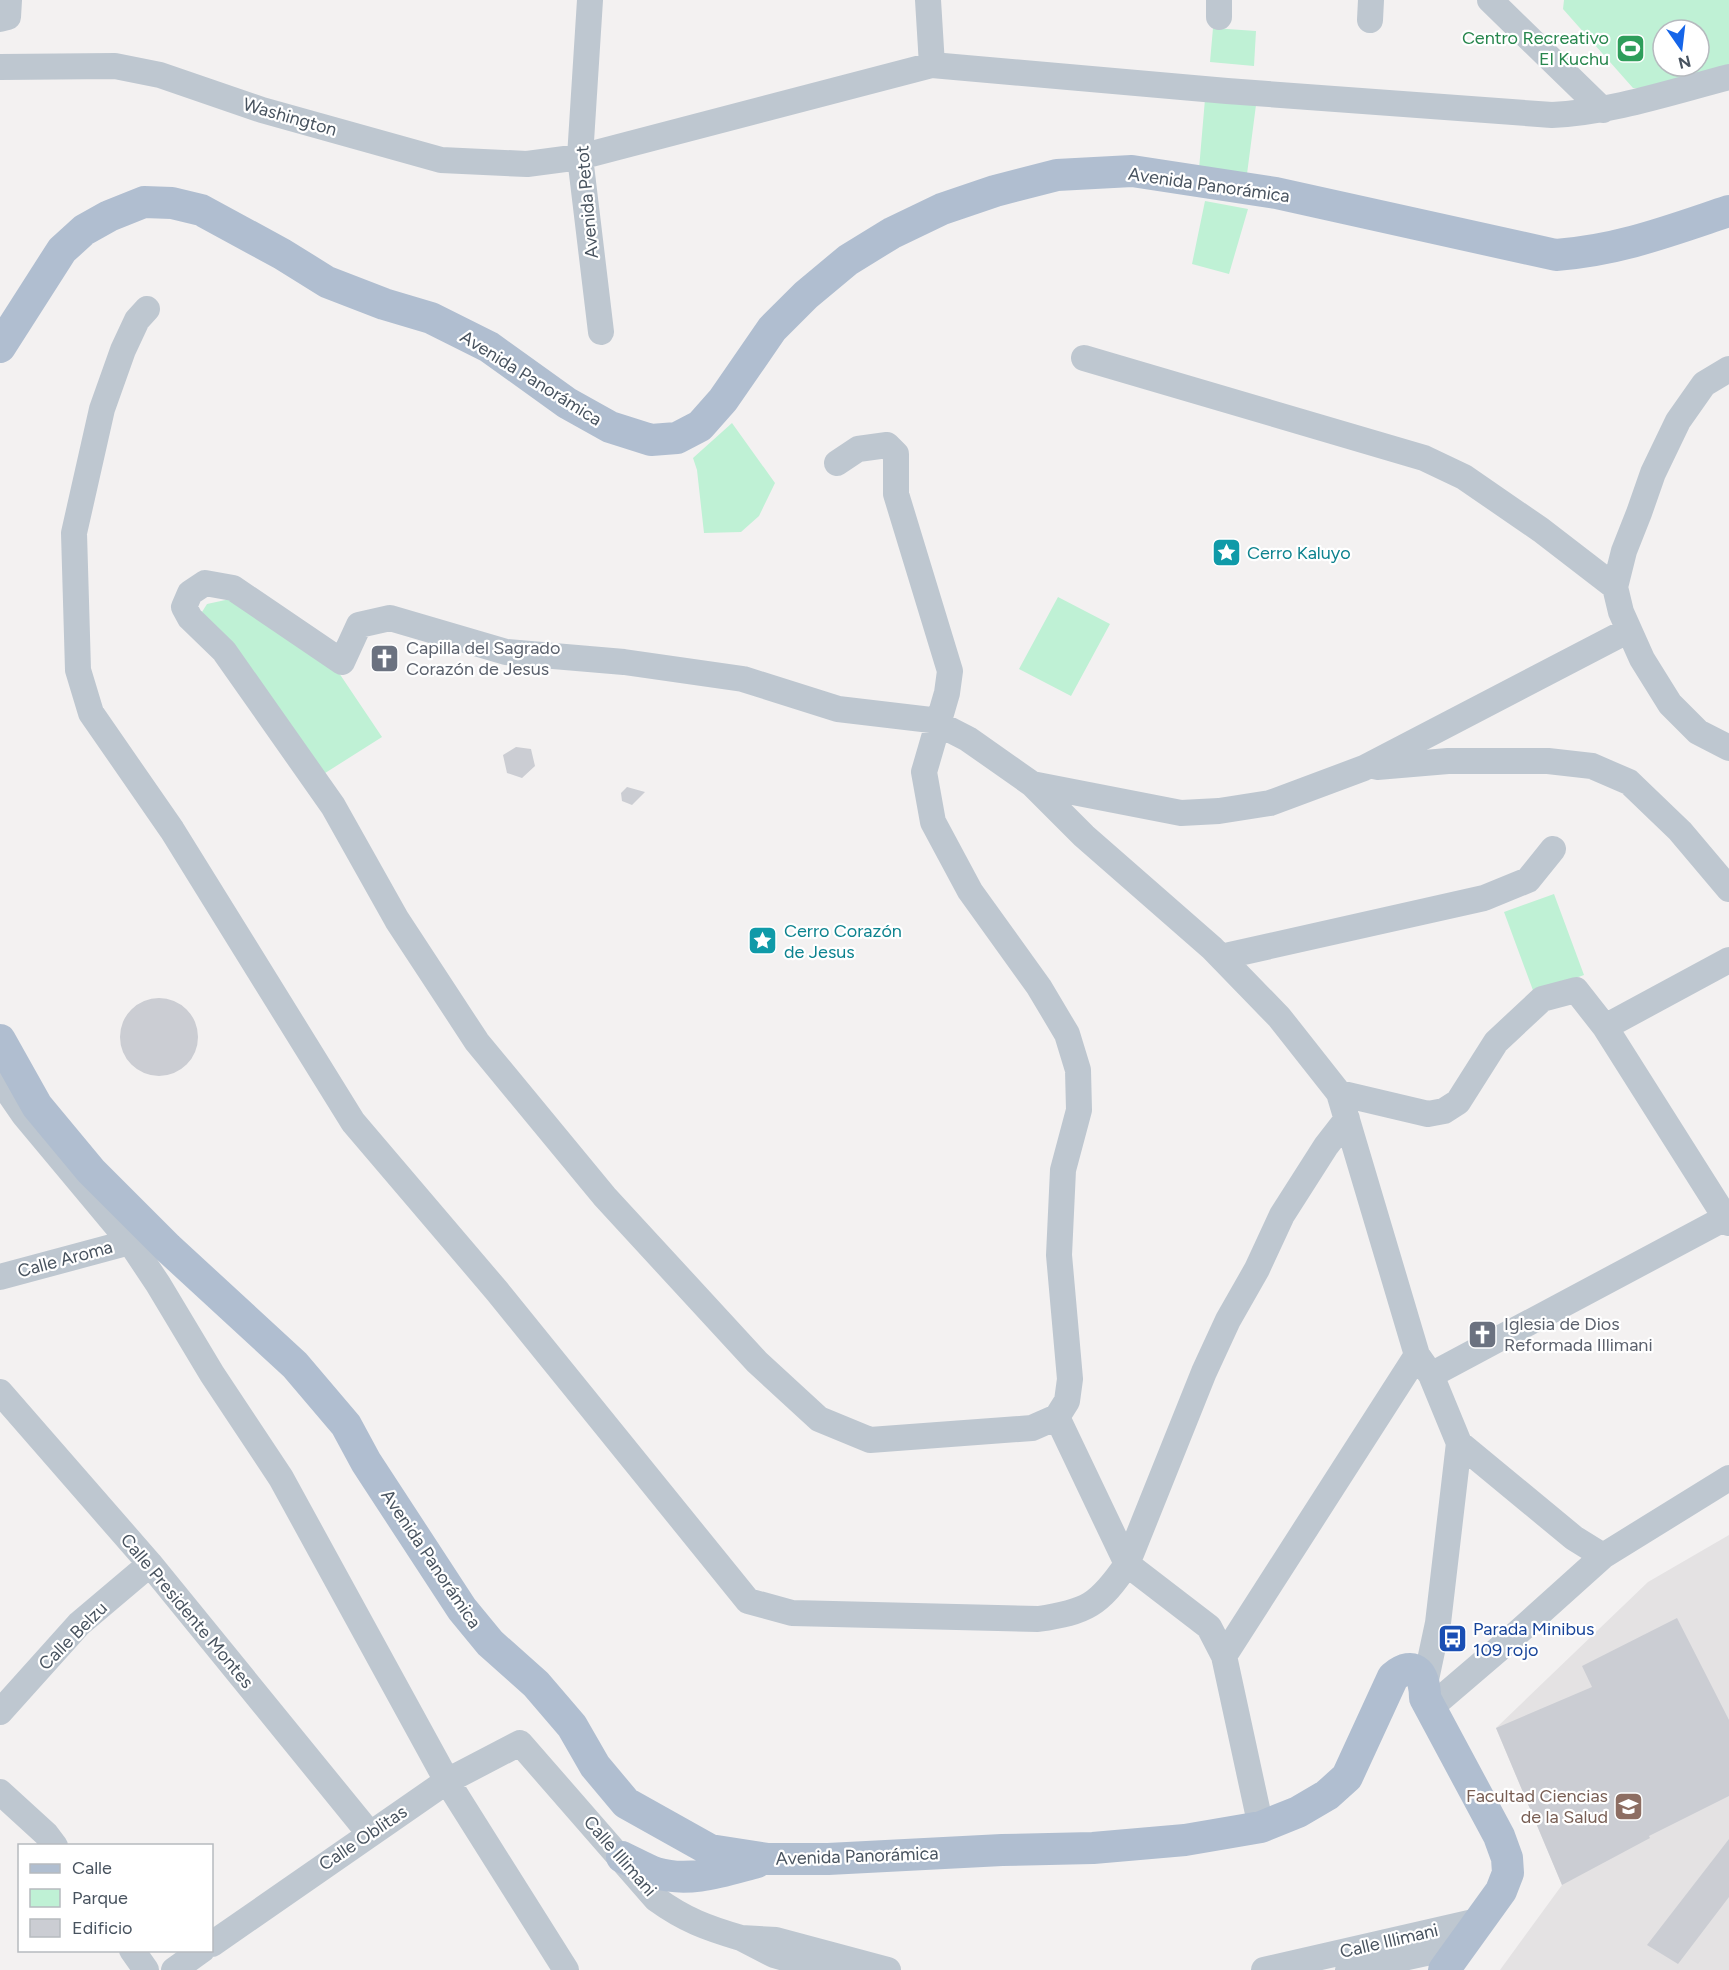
<svg xmlns="http://www.w3.org/2000/svg" width="1729" height="1970" font-family="Figtree,sans-serif">
  <style>
    .education { fill: #e4e2e3 }
    .green { fill: #bff1d5; fill-rule: evenodd }
    .building { fill: #cbcdd3 }
    .lines { fill: none; stroke-linecap: round; stroke-linejoin: round }
    .minor { stroke: #bec7d0; stroke-width: 26 }
    .major { stroke: #b0bed0; stroke-width: 32 }
    .labels { text-anchor: middle; stroke-width: 4.5; stroke-linejoin: round; paint-order: stroke }
    .leisure-label { font-size: 18px; fill: #27864d; stroke: #fff; text-anchor: end }
    .street-label { font-size: 18px; fill: #48535f; stroke: #fff }
    .culture-label { font-size: 18px; fill: #0d838f; stroke: #fff; text-anchor: start }
    .worship-label { font-size: 18px; fill: #5b616d; stroke: #fff; text-anchor: start }
    .transit-label { font-size: 18px; fill: #164399; stroke: #fff; text-anchor: start }
    .education-label { font-size: 18px; fill: #785e54; stroke: #fff; text-anchor: end }
  </style>
  <rect width="100%" height="100%" fill="#f3f1f1"/>
  <path class="education" d="M1729,1535V1970H1500L1562,1885L1496,1728L1648,1582Z"/>
  <path class="green" d="M1564,0H1729V77L1681,91L1633,88L1563,9ZM1663,30H1699V66H1663Z
    M1213,28L1256,31L1254,66L1210,62Z
    M1205,99L1256,105L1247,174L1199,169Z
    M1205,201L1248,209L1229,274L1192,264Z
    M732,423L775,483L759,516L741,532L704,533L697,470L693,458Z
    M1058,597L1110,624L1071,696L1019,669Z
    M230,599L337,670L382,737L322,775L202,612L207,604Z
    M1554,894L1584,975L1534,993L1504,912Z"/>
  <path class="building" d="M516,747L531,749L535,766L522,778L507,773L503,755Z
    M627,787L645,792L632,805L622,801L621,793Z
    M120 1037a39 39 0 1 1 78 0a39 39 0 1 1-78 0Z
    M1677,1618L1729,1720V1796L1649,1836L1650,1838L1562,1885L1496,1728L1592,1687L1582,1666Z
    M1729,1839V1897L1678,1964L1647,1945Z"/>
  <g class="lines">
    <path class="minor" d="M590,0L580,157L601,332
      M928,0L932,65
      M1490,0L1603,110
      M1219,17V0
      M0,19L8,17L9,0
      M1370,20L1371,0
      M0,67L115,66L160,75L262,110L441,160L527,164L580,157L932,65L1227,91L1552,115C1612,112 1671,92 1729,77
      M147,309L137,320L123,350L102,409L74,533L78,670L91,713L172,830L353,1122L497,1291L748,1601L792,1613L1038,1619C1087,1612 1099,1605 1127,1564L1204,1372L1228,1320L1257,1269L1282,1215L1326,1146L1347,1119
      M1084,358L1424,458L1464,477L1541,530L1615,587
      M1729,369L1704,384L1678,421L1653,473L1639,513L1624,551L1615,587L1621,612L1642,659L1670,704L1698,732L1729,748
      M837,463L858,449L887,445L896,454V494L950,671L947,693L924,772L933,822L970,891L1039,987L1067,1034L1078,1070L1079,1110L1063,1170L1059,1255L1070,1379L1067,1401L1057,1417L1032,1428L870,1440L819,1419L757,1362L605,1197L477,1042L397,920L333,806L224,651L190,618L184,607L190,593L205,583L233,588L342,662L359,625L390,618L506,652L624,662L743,679L838,709L931,720L968,739L1032,784L1084,836L1212,948L1279,1017L1339,1093L1417,1355L1431,1375L1459,1443L1438,1623L1425,1684
      M1377,767L1448,761H1548L1592,766L1629,782L1680,831L1729,889
      M1032,784L1181,813L1219,811L1270,803L1364,768L1629,630
      M1221,957L1484,898L1528,880L1553,849
      M1605,1027L1729,1223
      M0,1080L24,1115L130,1242L158,1284L212,1374L281,1478L447,1781L566,1970
      M1339,1093L1428,1114L1444,1111L1458,1102L1496,1042L1542,999L1576,990L1605,1027L1729,960
      M0,1277L130,1242
      M1431,1375L1729,1216
      M0,1392L150,1564L369,1833
      M1057,1417L1127,1564L1209,1627L1224,1656L1261,1827
      M1459,1443L1574,1538L1603,1556
      M1224,1656L1417,1355
      M1430,1708L1513,1637L1603,1556L1729,1478
      M0,1712L79,1624L150,1564
      M0,1792L46,1834L55,1846
      M212,1944L447,1781L520,1743L656,1899C685,1920 707,1928 741,1938
      M132,1950L146,1970
      M174,1970L202,1950
      M827,1970L774,1955L741,1938L776,1940L888,1970
      M1264,1970L1478,1921
      M1348,1970L1463,1945"/>
    <path class="major" d="M0,347L62,250L84,230L109,216L144,202L172,203L201,210L282,254L327,282L384,304L431,318L489,347L567,403L610,427L651,440L677,438L700,426L723,400L772,329L806,295L848,260L892,233L942,209L995,191L1057,175L1132,171L1276,193L1556,255C1620,250 1669,231 1729,211
      M0,1040L37,1106L91,1171L168,1248L295,1365L346,1425L366,1462L462,1609L490,1643L536,1684L572,1726L595,1766L626,1803L710,1850L768,1859H828L1002,1850L1093,1848L1185,1840L1261,1827L1298,1812L1327,1795L1347,1777L1393,1677C1416,1658 1425,1676 1425,1698L1499,1836L1507,1858L1508,1873L1501,1891L1444,1970
      M622,1857C633,1862 645,1869 656,1873C690,1883 723,1871 757,1862"/>
  </g>
  <defs>
    <symbol id="stadium-square" viewBox="-11 -11 22 22"><rect x="-9" y="-9" width="18" height="18" rx="4" fill="#2e9e5b" stroke="#fff"/><path d="M0-5a6.5 5 0 1 0 0 10a6.5 5 0 1 0 0-10ZM-3.5-1.8h7v3.6h-7Z" fill="#fff"/></symbol>
    <symbol id="sight-square" viewBox="-11 -11 22 22"><rect x="-9" y="-9" width="18" height="18" rx="4" fill="#0f9aa8" stroke="#fff"/><path d="M0-6L1.8-2.2L6-1.7L2.9 1.2L3.7 5.4L0 3.3L-3.7 5.4L-2.9 1.2L-6-1.7L-1.8-2.2Z" fill="#fff"/></symbol>
    <symbol id="church-square" viewBox="-11 -11 22 22"><rect x="-9" y="-9" width="18" height="18" rx="4" fill="#6b7280" stroke="#fff"/><path d="M-1.2-6h2.4v3.5h3.3v2.4h-3.3V6h-2.4V-.1h-3.3v-2.4h3.3Z" fill="#fff"/></symbol>
    <symbol id="bus-square" viewBox="-11 -11 22 22"><rect x="-9" y="-9" width="18" height="18" rx="4" fill="#1a4fb4" stroke="#fff"/><path d="M-5-6H5V4H4V6H2V4H-2V6H-4V4H-5ZM-3.5-4V0h7V-4ZM-3.5 1.2v1.5H-2V1.2ZM2 1.2v1.5H3.5V1.2Z" fill="#fff"/></symbol>
    <symbol id="university-square" viewBox="-11 -11 22 22"><rect x="-9" y="-9" width="18" height="18" rx="4" fill="#8d6e63" stroke="#fff"/><path d="M0-5L7-2L0 1L-7-2ZM-4 1L0 2.5L4 1V4Q0 6-4 4Z" fill="#fff"/></symbol>
  </defs>
  <g fill-rule="evenodd">
    <use href="#stadium-square" x="1614" y="32" width="33" height="33"/>
    <use href="#sight-square" x="1210" y="536" width="33" height="33"/>
    <use href="#church-square" x="368" y="642" width="33" height="33"/>
    <use href="#sight-square" x="746" y="924" width="33" height="33"/>
    <use href="#church-square" x="1466" y="1318" width="33" height="33"/>
    <use href="#bus-square" x="1436" y="1622" width="33" height="33"/>
    <use href="#university-square" x="1612" y="1790" width="33" height="33"/>
  </g>
  <g class="labels">
    <g class="leisure-label">
      <text x="1609" y="44">Centro Recreativo<tspan x="1609" dy="21">El Kuchu</tspan></text>
    </g>
    <g class="street-label">
      <text transform="translate(290 117) rotate(16)" y="6">Washington</text>
      <text transform="translate(1209 185) rotate(8)" y="6">Avenida Panorámica</text>
      <text transform="translate(587 202) rotate(-95)" y="6">Avenida Petot</text>
      <text transform="translate(531 378) rotate(32)" y="6">Avenida Panorámica</text>
      <text transform="translate(65 1259) rotate(-15)" y="6">Calle Aroma</text>
      <text transform="translate(431 1559) rotate(56)" y="6">Avenida Panorámica</text>
      <text transform="translate(187 1611) rotate(50)" y="6">Calle Presidente Montes</text>
      <text transform="translate(73 1636) rotate(-45)" y="6">Calle Belzu</text>
      <text transform="translate(363 1838) rotate(-34)" y="6">Calle Oblitas</text>
      <text transform="translate(620 1856) rotate(49)" y="6">Calle Illimani</text>
      <text transform="translate(857 1856) rotate(-2)" y="6">Avenida Panorámica</text>
      <text transform="translate(1389 1941) rotate(-13)" y="6">Calle Illimani</text>
    </g>
    <g class="culture-label">
      <text x="1247" y="559">Cerro Kaluyo</text>
      <text x="784" y="937">Cerro Corazón<tspan x="784" dy="21">de Jesus</tspan></text>
    </g>
    <g class="worship-label">
      <text x="406" y="654">Capilla del Sagrado<tspan x="406" dy="21">Corazón de Jesus</tspan></text>
      <text x="1504" y="1330">Iglesia de Dios<tspan x="1504" dy="21">Reformada Illimani</tspan></text>
    </g>
    <g class="transit-label">
      <text x="1473" y="1635">Parada Minibus<tspan x="1473" dy="21">109 rojo</tspan></text>
    </g>
    <g class="education-label">
      <text x="1608" y="1802">Facultad Ciencias<tspan x="1608" dy="21">de la Salud</tspan></text>
    </g>
  </g>
  <rect x="18" y="1844" width="195" height="108" fill="#ffffff" stroke="#b6babf" stroke-width="1.5"/>
  <rect x="30" y="1864" width="30" height="9" fill="#b0bed0" stroke="#b6babf" stroke-width="1.5"/>
  <text x="72" y="1874" font-size="18" fill="#48535f">Calle</text>
  <rect x="30" y="1889" width="30" height="18" fill="#bff1d5" stroke="#b6babf" stroke-width="1.5"/>
  <text x="72" y="1904" font-size="18" fill="#48535f">Parque</text>
  <rect x="30" y="1919" width="30" height="18" fill="#cbcdd3" stroke="#b6babf" stroke-width="1.5"/>
  <text x="72" y="1934" font-size="18" fill="#48535f">Edificio</text>
  <g transform="translate(1681 48) rotate(166)"><circle r="28" fill="#ffffff" stroke="#b6babf" stroke-width="1.5"/>
  <path d="M0-4.5L10 22L0 15L-10 22Z" fill="#1565e9"/>
  <text y="-9" font-size="16" font-weight="bold" text-anchor="middle" fill="#48535f">N</text>
  </g>
</svg>
